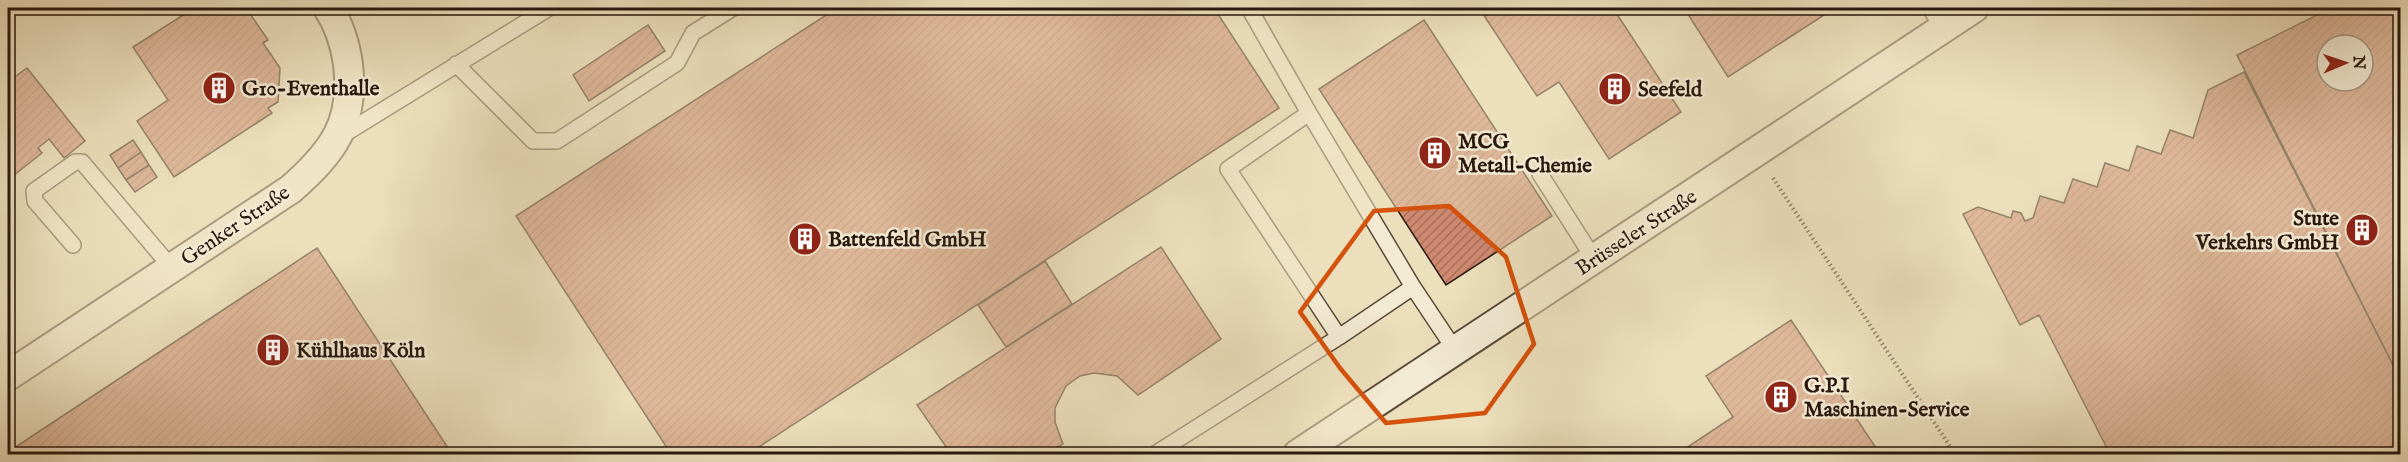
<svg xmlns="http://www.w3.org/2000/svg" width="2408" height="462" font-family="'IM FELL English',serif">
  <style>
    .building { fill: url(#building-hatch); stroke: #29170d; stroke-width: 1.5; fill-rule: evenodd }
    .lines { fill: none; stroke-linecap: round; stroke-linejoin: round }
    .service-casing { stroke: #5a4939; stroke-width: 18 }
    .minor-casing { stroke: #5a4939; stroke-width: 32 }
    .path { stroke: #29170d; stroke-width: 4; stroke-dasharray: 1.5 3; stroke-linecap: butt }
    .service { stroke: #f3ead3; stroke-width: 15 }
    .minor { stroke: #f3ead3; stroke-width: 28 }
    .marked { fill: none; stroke: #d5520c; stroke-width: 4.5; stroke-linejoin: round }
    .labels { text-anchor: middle; stroke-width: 5; stroke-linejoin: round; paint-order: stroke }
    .poi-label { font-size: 21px; font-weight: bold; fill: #29170d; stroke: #f3ead3; text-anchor: start }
    .street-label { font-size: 21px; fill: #29170d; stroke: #f3ead3 }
  </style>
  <defs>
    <pattern id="building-hatch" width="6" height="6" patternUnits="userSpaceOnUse" patternTransform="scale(1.5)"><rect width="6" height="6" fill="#cf8971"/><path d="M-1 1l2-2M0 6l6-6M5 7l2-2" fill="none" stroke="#a86f5b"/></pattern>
  </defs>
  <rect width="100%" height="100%" fill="#ecdfbc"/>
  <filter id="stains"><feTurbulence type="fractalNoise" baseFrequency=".00333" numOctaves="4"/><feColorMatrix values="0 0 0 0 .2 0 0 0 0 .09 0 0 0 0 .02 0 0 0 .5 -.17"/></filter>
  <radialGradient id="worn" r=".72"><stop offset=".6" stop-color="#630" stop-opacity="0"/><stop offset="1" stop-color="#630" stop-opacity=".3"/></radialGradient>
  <path class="building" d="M194,8H246L268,40L263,43L280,68L278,102L268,108L272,113L174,177L137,121L168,100L133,47Z
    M837,8H1214L1279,108L748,454H671L516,216Z
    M1479,8H1613L1681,112L1609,159L1559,82L1537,96Z
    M1684,8H1835L1728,77Z
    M2331,8H2400V379L2237,55ZM2327,45H2363V81H2327Z
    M1424,20L1552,216L1446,285L1319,89Z
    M648,25L665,51L589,101L573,75Z
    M27,68L85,141L64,158L49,139L38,148L42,153L8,180V82Z
    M2244,72L2400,379V454H2110L2039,315L2020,325L1963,214L1978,207L2011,218L2013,211L2021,213L2025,221L2033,218L2040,196L2064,203L2073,179L2097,187L2105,163L2129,171L2137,146L2161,154L2170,130L2193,138L2208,90Z
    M133,140L141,152L118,168L110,155Z
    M141,152L149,165L126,180L118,168Z
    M149,165L157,177L135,192L126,180Z
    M1161,247L1221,339L1138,395L1117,376L1094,373L1080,376L1066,386L1055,408V422L1063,444L1047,454H951L917,405Z
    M317,248L452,454H8V452Z
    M1045,261L1072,304L1006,347L978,305Z
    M1791,320L1880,454H1677L1733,417L1706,376Z"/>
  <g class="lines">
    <defs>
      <path id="service" d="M1249,8L1309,113
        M1930,8L1943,28
        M456,64L533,141H557L677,63L693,33L733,8
        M341,136L549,8
        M1540,174L1594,259
        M73,245L35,201L34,191L75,162H82L171,267
        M1413,287L1339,337L1228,169L1309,113L1413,287L1455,350
        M1155,454L1339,337"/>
      <path id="minor" d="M8,376L291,189C333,152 355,123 348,64C345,43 340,26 328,8
        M1298,454L1974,8"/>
    </defs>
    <use href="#service" class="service-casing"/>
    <use href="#minor" class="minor-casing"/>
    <path class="path" d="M1773,178L1955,454"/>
    <use href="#service" class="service"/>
    <use href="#minor" class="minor"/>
  </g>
  <path d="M0 0H2408V462H0ZM1449,206L1506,257L1534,344L1485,413L1386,423L1340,368L1300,312L1374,211Z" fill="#ecdfbc" fill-opacity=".55" fill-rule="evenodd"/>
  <path class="marked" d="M1449,206L1506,257L1534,344L1485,413L1386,423L1340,368L1300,312L1374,211Z"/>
  <defs>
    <symbol id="building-disc" viewBox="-11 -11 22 22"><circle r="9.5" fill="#8f2418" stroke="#f3ead3"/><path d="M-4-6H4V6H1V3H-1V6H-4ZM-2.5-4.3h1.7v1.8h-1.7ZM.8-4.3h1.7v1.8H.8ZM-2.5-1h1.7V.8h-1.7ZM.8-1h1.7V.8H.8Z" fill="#fff"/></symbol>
  </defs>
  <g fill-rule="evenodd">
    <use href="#building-disc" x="200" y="69" width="38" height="38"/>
    <use href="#building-disc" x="1596" y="70" width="38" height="38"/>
    <use href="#building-disc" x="1416" y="134" width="38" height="38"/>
    <use href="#building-disc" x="2343" y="211" width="38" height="38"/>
    <use href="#building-disc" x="786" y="220" width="38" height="38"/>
    <use href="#building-disc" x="254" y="331" width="38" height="38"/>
    <use href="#building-disc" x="1762" y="378" width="38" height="38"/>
  </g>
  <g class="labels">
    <g class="poi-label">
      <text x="242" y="95">G10-Eventhalle</text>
      <text x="1638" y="96">Seefeld</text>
      <text x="1458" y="148">MCG<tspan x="1458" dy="24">Metall-Chemie</tspan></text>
      <text x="2339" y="225" text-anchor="end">Stute<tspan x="2339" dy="24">Verkehrs GmbH</tspan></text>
      <text x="828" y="246">Battenfeld GmbH</text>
      <text x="296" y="357">Kühlhaus Köln</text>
      <text x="1804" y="392">G.P.I<tspan x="1804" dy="24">Maschinen-Service</tspan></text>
    </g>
    <g class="street-label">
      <text transform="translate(235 225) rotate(-34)" y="7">Genker Straße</text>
      <text transform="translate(1636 232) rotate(-33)" y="7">Brüsseler Straße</text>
    </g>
  </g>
  <rect width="2408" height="462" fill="none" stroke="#ecdfbc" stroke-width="30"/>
  <rect x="9" y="9" width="2390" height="444" fill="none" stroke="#29170d" stroke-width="3"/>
  <rect x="15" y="15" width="2378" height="432" fill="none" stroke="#29170d" stroke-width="1.5"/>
  <g transform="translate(2345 63) rotate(88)"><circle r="28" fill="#f3ead3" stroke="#a29684" stroke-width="1.5"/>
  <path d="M0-4.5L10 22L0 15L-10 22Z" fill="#8f2418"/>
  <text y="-9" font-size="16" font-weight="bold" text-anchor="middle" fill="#29170d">N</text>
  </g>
  <rect width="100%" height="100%" filter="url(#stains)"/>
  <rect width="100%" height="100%" fill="url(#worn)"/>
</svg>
